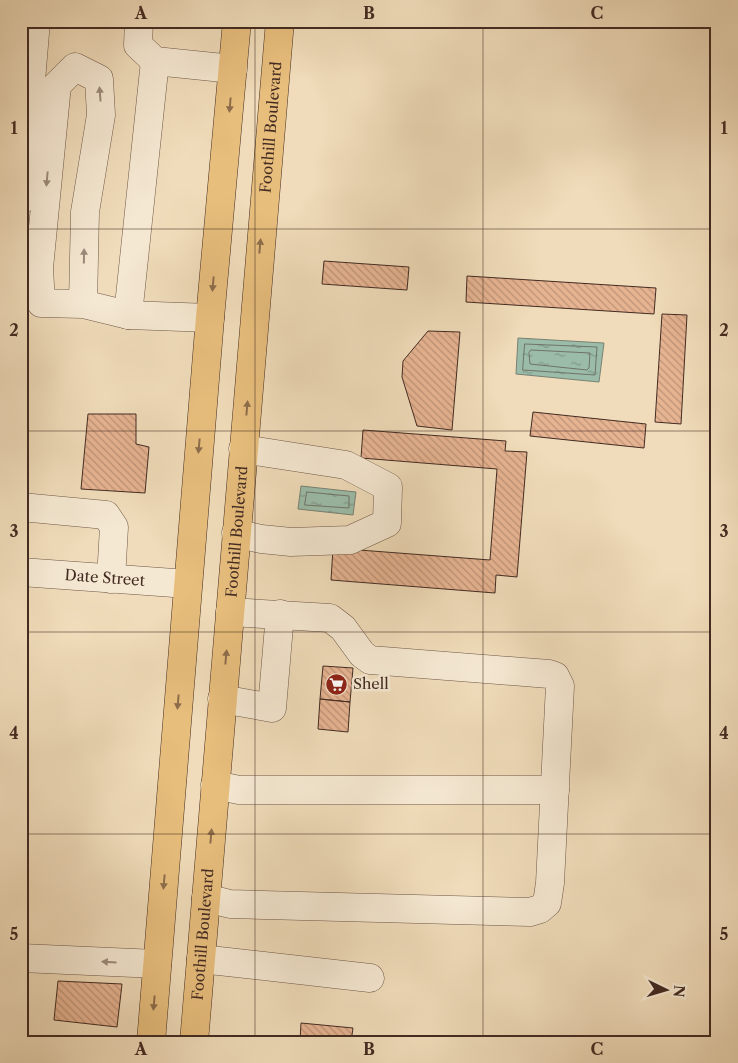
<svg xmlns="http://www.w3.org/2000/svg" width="738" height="1063" font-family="'Libre Caslon Text',serif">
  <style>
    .water { fill: url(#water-ripples); stroke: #788273 }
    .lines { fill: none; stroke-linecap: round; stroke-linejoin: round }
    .shore { stroke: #6f7466; stroke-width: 1 }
    .building { fill: url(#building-back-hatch); stroke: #432b22 }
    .minor-casing { stroke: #6e5748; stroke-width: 29 }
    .major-casing { stroke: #432b22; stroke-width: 29 }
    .minor { stroke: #f5e8d2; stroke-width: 28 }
    .major { stroke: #e8be7d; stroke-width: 28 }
    .oneway { fill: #9c8a7a }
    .oneway2 { fill: #8d6d4b }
    .grid { fill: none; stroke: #432b22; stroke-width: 1; stroke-opacity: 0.55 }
    .labels { text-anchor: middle; stroke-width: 5; stroke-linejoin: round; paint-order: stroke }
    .street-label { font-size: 15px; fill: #432b22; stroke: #f5e8d2 }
    .poi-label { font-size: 15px; fill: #432b22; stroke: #f5e8d2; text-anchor: start }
    .neatline { fill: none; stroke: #432b22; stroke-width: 2 }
    .grid-label { font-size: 16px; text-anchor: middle; font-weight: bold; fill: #432b22 }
  </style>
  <defs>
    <pattern id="water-ripples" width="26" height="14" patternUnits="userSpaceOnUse" patternTransform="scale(1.25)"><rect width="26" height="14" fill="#9bbca9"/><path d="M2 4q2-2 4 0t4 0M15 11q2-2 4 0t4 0" fill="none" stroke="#809989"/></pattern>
    <pattern id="building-back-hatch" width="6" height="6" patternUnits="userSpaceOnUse" patternTransform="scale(1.25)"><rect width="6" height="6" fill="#e7b492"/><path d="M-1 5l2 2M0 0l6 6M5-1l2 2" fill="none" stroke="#bd9377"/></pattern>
  </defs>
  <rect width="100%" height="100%" fill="#f0dcba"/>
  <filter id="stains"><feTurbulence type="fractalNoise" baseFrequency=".004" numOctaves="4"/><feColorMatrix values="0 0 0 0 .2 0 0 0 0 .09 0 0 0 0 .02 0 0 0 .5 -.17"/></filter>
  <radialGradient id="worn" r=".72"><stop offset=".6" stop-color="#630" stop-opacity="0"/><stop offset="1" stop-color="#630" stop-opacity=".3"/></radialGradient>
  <path class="water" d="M518,338L604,343L599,382L516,374Z
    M301,486L356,492L353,515L298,509Z"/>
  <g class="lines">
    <path class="shore" d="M525,344L597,347L595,375L523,370Z
      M531,350L590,353L589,368L587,370L530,364L529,353Z
      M307,492L349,496V508L305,505Z"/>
  </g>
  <path class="building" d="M324,261L409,267L407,290L322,284Z
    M467,276L656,288L654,314L466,302Z
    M662,314L687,315L681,424L655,422Z
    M428,331L460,332L452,430L417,426L402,377L403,361Z
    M533,412L646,424L644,448L530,436Z
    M88,414H136V444L149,447L145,493L81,489Z
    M363,430L506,441L505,451L527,452L517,577L496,575L495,593L331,580L333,548L490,560L497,469L361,458Z
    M323,666L353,668L350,702L320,699Z
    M320,699L350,702L348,732L318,729Z
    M58,981L122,984L117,1027L54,1020Z
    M301,1023L353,1028L351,1042H294L300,1041Z"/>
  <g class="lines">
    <defs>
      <g id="minor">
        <path d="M139,21L138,45L155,61L233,69"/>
        <path d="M155,61L128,315L210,318"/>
        <path d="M21,200L36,21"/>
        <path d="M83,304L85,212L101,115L99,79L75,67L57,85L39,268L41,303L83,304L128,315"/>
        <path d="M21,507L106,515L114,527L111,579"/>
        <path d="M236,533L261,539L291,542L350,540L387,523L388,487L346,465L243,449"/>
        <path id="s1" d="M21,572L188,584"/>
        <path d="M222,699L272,708L280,614"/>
        <path d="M215,785L239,790H555"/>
        <path d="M206,898L230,904L530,912L540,909L547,903L550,883L560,686L555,676L549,674L370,660L362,654L343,628L330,618L230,612"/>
        <path d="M21,958L157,964"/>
        <path d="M201,959L370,978"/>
      </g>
      <g id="major">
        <path d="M151,1042L210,318L237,21"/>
        <path id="s2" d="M194,1042L280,21"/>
      </g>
    </defs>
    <use href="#minor" class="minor-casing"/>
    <use href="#major" class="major-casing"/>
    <use href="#minor" class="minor"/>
    <use href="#major" class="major"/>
  </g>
  <defs><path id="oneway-solid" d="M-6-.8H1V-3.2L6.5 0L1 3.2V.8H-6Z" transform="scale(1.25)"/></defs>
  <g class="oneway">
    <use href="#oneway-solid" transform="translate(100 94) rotate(-94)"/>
    <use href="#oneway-solid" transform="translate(47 179) rotate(95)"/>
    <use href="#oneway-solid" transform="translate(84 256) rotate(-89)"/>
    <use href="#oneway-solid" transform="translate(109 962) rotate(-177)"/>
  </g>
  <g class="oneway2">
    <use href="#oneway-solid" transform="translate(230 105) rotate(95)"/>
    <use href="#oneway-solid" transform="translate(260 246) rotate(-85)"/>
    <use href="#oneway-solid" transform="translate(213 284) rotate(95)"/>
    <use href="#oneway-solid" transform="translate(247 408) rotate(-85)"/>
    <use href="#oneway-solid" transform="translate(199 446) rotate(95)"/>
    <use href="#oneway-solid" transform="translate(226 657) rotate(-85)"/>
    <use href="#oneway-solid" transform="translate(178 702) rotate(95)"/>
    <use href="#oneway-solid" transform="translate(211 836) rotate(-85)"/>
    <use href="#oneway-solid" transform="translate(164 882) rotate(95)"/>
    <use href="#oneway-solid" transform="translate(154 1003) rotate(95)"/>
  </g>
  <path class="grid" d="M255,21V1042M483,21V1042M21,229H717M21,431H717M21,632H717M21,834H717"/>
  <defs>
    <symbol id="supermarket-disc" viewBox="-11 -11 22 22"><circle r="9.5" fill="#8f2418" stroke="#f5e8d2"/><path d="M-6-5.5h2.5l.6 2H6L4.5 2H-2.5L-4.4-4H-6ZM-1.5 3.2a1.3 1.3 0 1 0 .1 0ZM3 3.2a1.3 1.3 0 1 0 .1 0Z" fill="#fff"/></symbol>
  </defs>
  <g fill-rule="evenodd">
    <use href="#supermarket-disc" x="324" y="672" width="25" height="25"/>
  </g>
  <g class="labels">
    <g class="street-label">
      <text dy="5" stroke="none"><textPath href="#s2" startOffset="918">Foothill Boulevard</textPath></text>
      <text dy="5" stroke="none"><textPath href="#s2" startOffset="512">Foothill Boulevard</textPath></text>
      <text dy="5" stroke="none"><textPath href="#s1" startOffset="84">Date Street</textPath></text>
      <text dy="5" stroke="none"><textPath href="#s2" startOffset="108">Foothill Boulevard</textPath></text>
    </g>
    <g class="poi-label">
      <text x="353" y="689">Shell</text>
    </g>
  </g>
  <rect width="738" height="1063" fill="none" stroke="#f0dcba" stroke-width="55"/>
  <g transform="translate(666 990) rotate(95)" stroke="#f5e8d2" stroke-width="4" paint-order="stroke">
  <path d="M0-4L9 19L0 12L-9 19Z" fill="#432b22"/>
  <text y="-8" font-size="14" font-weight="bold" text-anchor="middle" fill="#432b22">N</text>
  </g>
  <rect x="28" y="28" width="682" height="1008" class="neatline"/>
  <g class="grid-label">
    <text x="141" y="19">A</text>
    <text x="369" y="19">B</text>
    <text x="597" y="19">C</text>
    <text x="14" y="134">1</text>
    <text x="724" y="134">1</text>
    <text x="14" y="336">2</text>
    <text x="724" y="336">2</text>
    <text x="14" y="537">3</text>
    <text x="724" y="537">3</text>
    <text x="14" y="739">4</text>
    <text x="724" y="739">4</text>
    <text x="14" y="940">5</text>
    <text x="724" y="940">5</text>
    <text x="141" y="1055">A</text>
    <text x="369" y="1055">B</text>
    <text x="597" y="1055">C</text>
  </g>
  <rect width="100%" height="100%" filter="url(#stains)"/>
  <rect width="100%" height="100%" fill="url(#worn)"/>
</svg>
